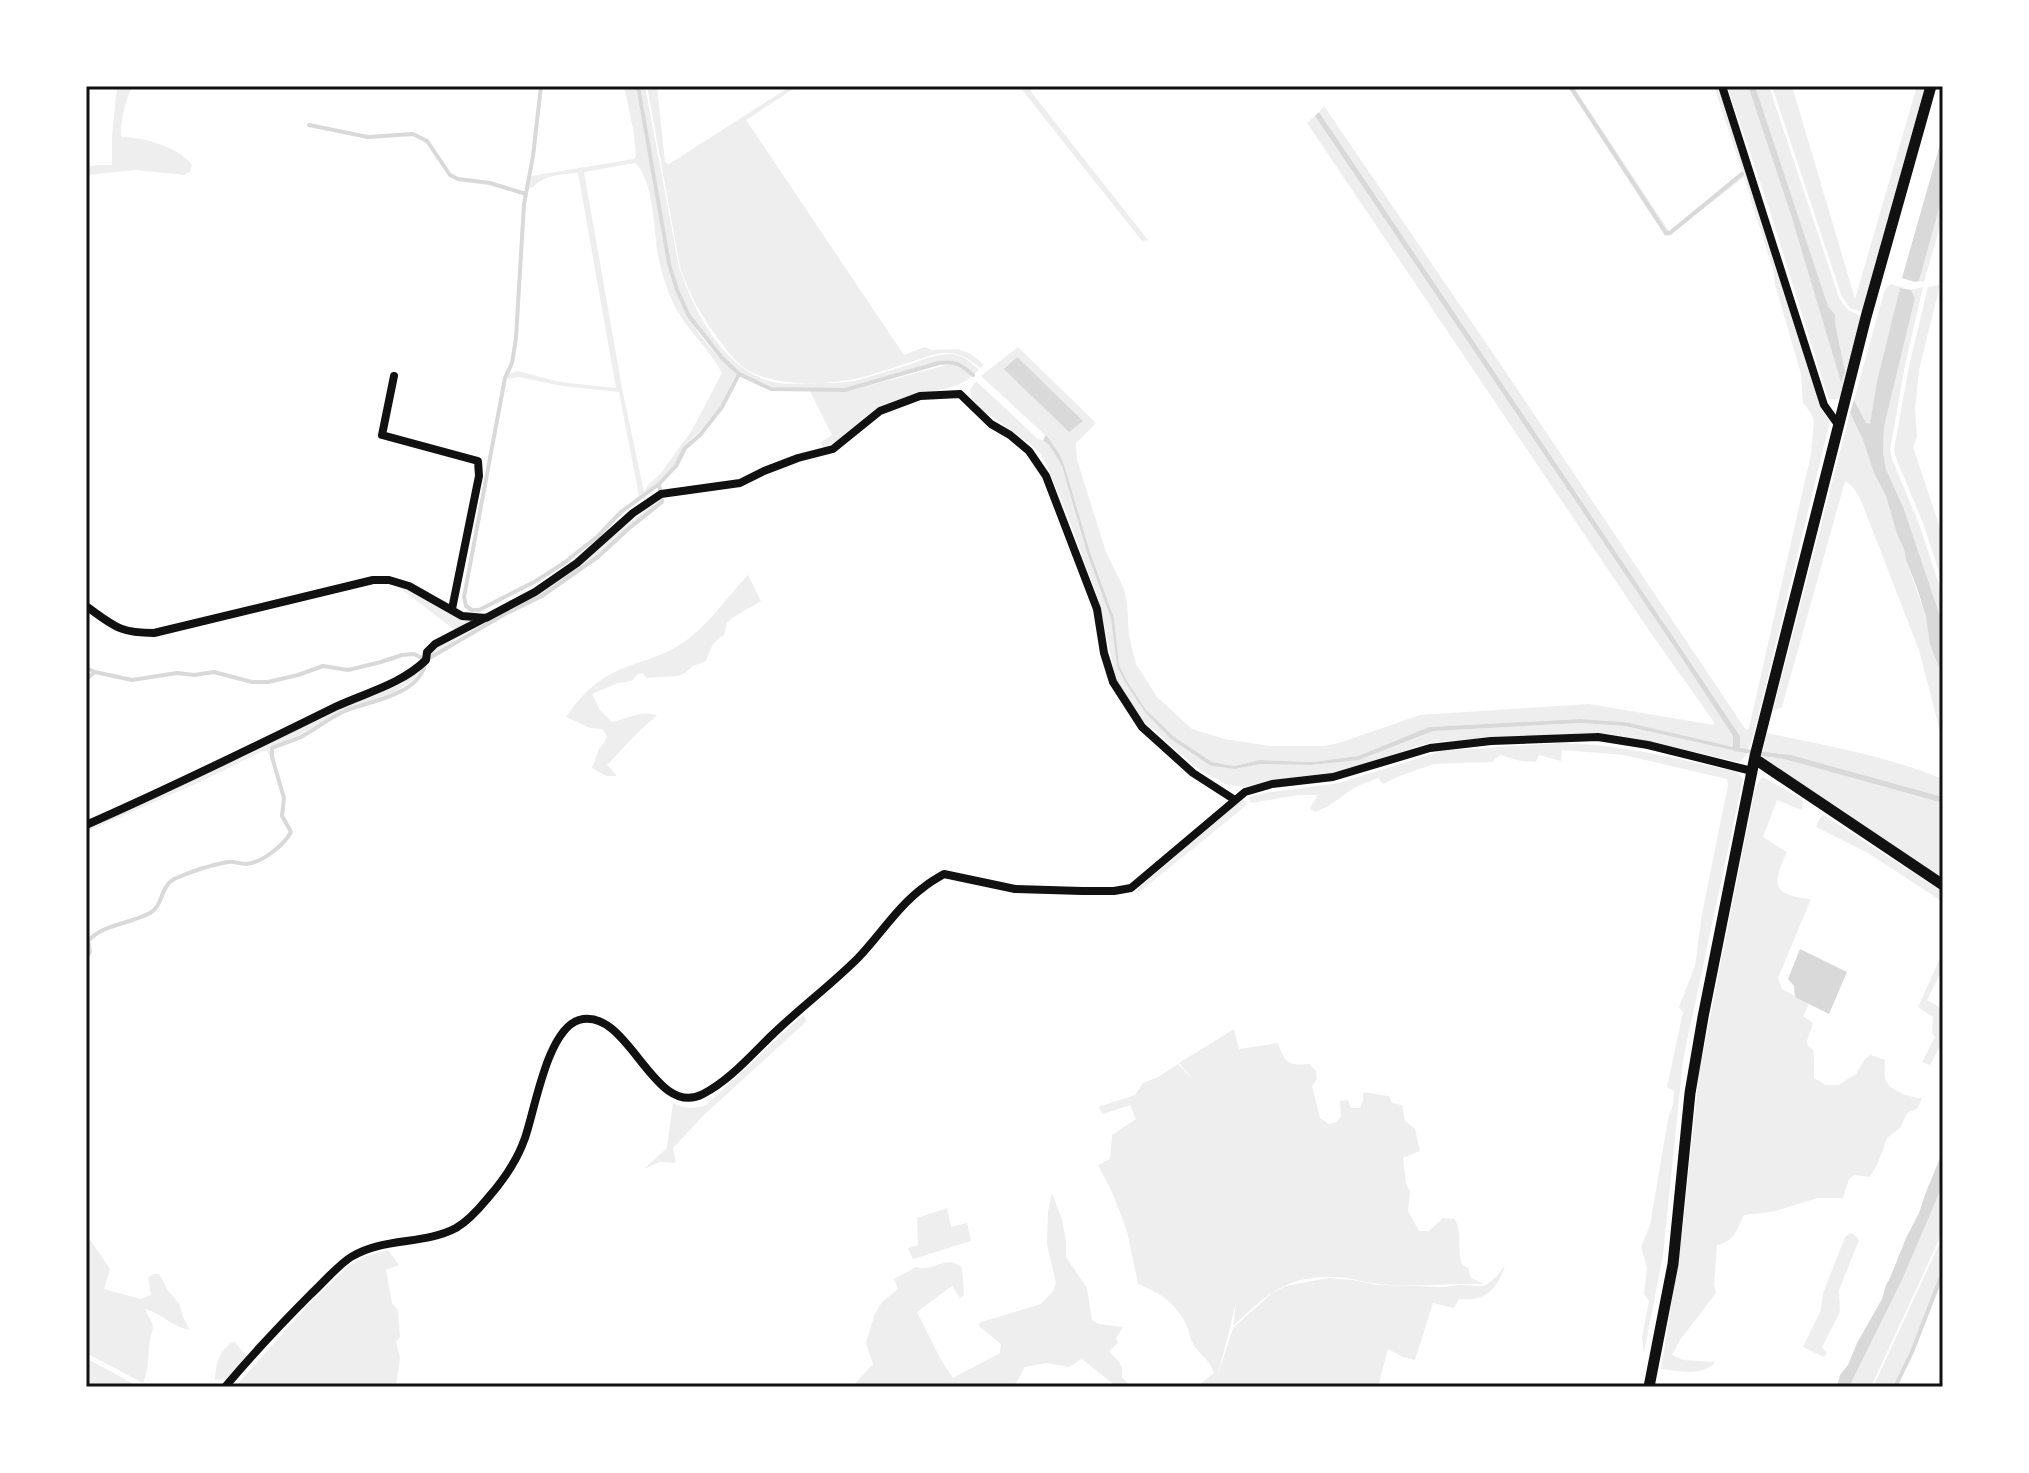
<svg xmlns="http://www.w3.org/2000/svg" width="2029" height="1473" font-family="Helvetica,sans-serif">
  <style>
    .green { fill: #eee; fill-rule: evenodd }
    .water { fill: #d9d9d9 }
    .lines { fill: none; stroke-linecap: round; stroke-linejoin: round }
    .stream { stroke: #d9d9d9; stroke-width: 4 }
    .minor { stroke: #111; stroke-width: 8 }
    .secondary { stroke: #111; stroke-width: 11 }
    .neatline { fill: none; stroke: #111; stroke-width: 3 }
  </style>
  <rect width="100%" height="100%" fill="#fff"/>
  <path class="green" d="M117,86H133C126,96 120,124 121,137C143,137 179,147 192,165L190,172L184,175L136,170L86,175V167L97,165H112V136Z
    M624,86H636L667,264C680,311 700,341 736,374L720,407L699,432L684,446L674,466L658,483L639,496L619,392L562,386L519,377L507,379L509,374L518,371L560,382L616,388L578,173C562,174 544,175 533,187L529,188L531,176L634,159L636,156L634,134ZM635,163C656,182 653,239 660,265C664,280 670,299 678,312C691,334 710,350 722,373L692,430L661,473L648,485L644,492L622,388L584,172Z
    M640,86H645L679,267C694,310 720,364 766,380C780,385 795,384 809,383C825,383 842,384 858,380C876,375 894,369 911,364C925,359 938,353 953,354C964,356 971,362 979,370L974,374L961,363L950,361L845,389L771,387L739,373L723,358L690,316L678,290L670,263Z
    M647,86H657L665,162L669,164L791,86H798L746,120L904,355L925,347L932,350L958,349L971,354L984,365L980,368C950,341 934,356 901,365C886,370 869,376 854,379C822,385 774,387 746,369C735,362 728,352 721,342C701,316 691,298 680,267Z
    M1019,86H1029L1032,93L1148,240L1142,241Z
    M1567,86H1573L1669,231L1742,171L1714,86H1719L1792,310L1821,409L1830,421L1754,733L1747,753L1741,761L1738,762L1648,741L1609,734L1585,733L1445,741L1421,745L1348,772L1243,787L1225,784L1193,765L1141,719L1116,680L1099,601L1065,509L1045,462L1040,453L1030,444L982,410L972,399L970,390L976,381L1038,439L1043,440L1049,445L1062,466L1087,553L1111,619L1117,666L1125,682L1144,711L1172,739L1211,766L1235,769L1261,764L1312,765L1359,760L1433,731L1580,723L1625,726L1740,752V736L1319,112L1324,106L1503,368L1746,730L1749,728L1811,454L1814,421L1811,413L1803,403L1801,374L1775,284L1774,273L1744,177L1669,236H1665Z
    M1727,86H1748L1792,218L1836,329L1835,315L1828,306L1755,86H1769L1839,298L1848,310L1860,316C1857,331 1848,386 1841,396C1837,401 1835,399 1829,399L1827,395L1770,211Z
    M1772,86H1792L1855,299L1917,86H1925L1862,312L1850,308L1842,297Z
    M1315,116L1681,657L1733,736V748L1625,722L1579,719L1429,727L1358,756L1312,762L1260,760L1234,766L1212,762L1173,736L1146,710L1127,681L1119,665L1114,618L1090,552L1060,455L1045,435L981,376L1018,347L1096,423L1076,443L1077,460L1106,552L1124,589L1127,604L1129,636L1136,664L1157,697L1192,729L1225,739L1269,746H1324L1339,743L1420,715L1589,704L1714,725V722L1648,629L1307,123Z
    M1943,194V216L1924,282L1919,281Z
    M1891,284L1904,288H1900L1877,381L1870,425L1866,423L1854,400L1884,292L1888,286Z
    M1940,285L1919,370L1915,410L1917,437L1913,447L1943,537V584L1923,523L1896,458L1894,450L1909,366L1928,287Z
    M1923,287L1905,365L1890,450L1892,459L1919,524L1943,597V625L1904,509L1886,469L1883,453L1884,427L1915,298L1911,290Z
    M950,364L959,366L972,376C951,395 920,388 896,401C870,414 851,439 823,447L821,442L832,435L810,391L845,392Z
    M1850,413L1863,440L1874,473L1886,496L1897,534L1904,549L1906,560L1926,617L1931,644L1943,677V743L1919,650L1860,498L1853,487L1845,481L1782,707L1773,711Z
    M661,498V501C621,533 585,571 540,596C502,616 462,633 427,658L434,648L539,593Z
    M748,575L761,601L732,618L727,623L724,635C712,641 711,649 706,661L693,666L685,673L677,676L646,678L643,673L638,674L631,681L618,683L592,694L600,710L612,722C627,719 643,709 657,716C638,730 624,748 607,765L617,776H606L592,768L599,749L604,743L607,736L602,729L590,728L566,717C580,696 597,679 621,669C641,661 660,657 678,646C707,628 725,599 748,575Z
    M396,585L407,588L469,621L457,630L452,628Z
    M423,667L414,679L395,692L343,710L300,735L270,747V757L267,751H263L200,782L86,832V828L247,755L350,704L403,683Z
    M1767,733C1827,746 1886,756 1943,779V797L1791,755L1767,752L1765,756L1784,759L1943,803V880L1762,760V755Z
    M1561,743C1621,744 1678,759 1737,772L1743,779L1683,1060L1663,1255L1644,1353L1642,1337L1649,1301L1644,1294L1647,1268L1641,1247L1650,1225L1668,1119L1673,1105L1674,1091L1667,1087L1683,1012L1679,1007L1695,966L1702,914L1728,785L1727,779L1624,755L1562,750L1561,761L1539,755L1536,762L1521,761L1500,755L1492,762L1434,764L1397,777L1383,784L1378,778C1368,782 1357,785 1348,792C1337,800 1328,808 1315,812L1310,808L1318,795H1299L1251,803L1249,797L1264,793L1339,783L1442,751Z
    M1763,777L1803,800L1802,810L1777,800L1763,837L1787,852C1772,884 1771,895 1811,899L1778,978L1782,989L1809,1004L1803,1016L1813,1023L1807,1041L1808,1046L1813,1050L1814,1057V1078L1826,1085H1838L1856,1074L1865,1059L1871,1055L1885,1060C1885,1066 1884,1075 1886,1081C1890,1090 1913,1099 1922,1098L1917,1109L1907,1113L1900,1128L1887,1138L1878,1163L1870,1177L1854,1175L1849,1179L1843,1198H1817L1772,1212L1744,1215C1737,1229 1734,1242 1717,1245L1714,1285L1716,1293L1680,1340L1672,1355L1683,1360L1715,1362C1703,1377 1678,1371 1661,1369L1681,1243L1699,1074L1755,789L1760,780Z
    M1243,799L1248,804L1137,894L1138,888Z
    M1824,815L1943,892V902L1868,853L1816,827L1820,818Z
    M1941,956L1943,957V968L1927,1000L1943,1009V1041L1930,1065L1922,1062L1935,1037L1932,1033L1933,1017L1918,1007Z
    M803,1015L807,1021L705,1114L673,1148L676,1163L660,1162L644,1169L667,1148L673,1103C684,1109 694,1109 706,1105Z
    M1234,1029L1239,1049L1278,1043C1284,1062 1288,1066 1309,1064L1316,1071L1317,1079L1312,1086L1320,1118L1329,1124L1337,1122L1341,1116L1340,1101L1348,1100L1351,1108H1360L1363,1101V1093C1372,1092 1380,1096 1389,1096L1392,1103L1402,1105L1405,1121L1415,1129L1420,1151L1403,1158L1406,1183L1410,1192L1408,1211L1419,1231H1429L1443,1218L1455,1219C1462,1233 1457,1249 1462,1265L1468,1268L1471,1278L1484,1284C1449,1283 1414,1288 1379,1284C1362,1282 1346,1276 1329,1277C1284,1277 1264,1297 1233,1326L1236,1303L1218,1375L1233,1328L1272,1293L1286,1286L1328,1278L1353,1280L1377,1285L1445,1287L1459,1285L1485,1286L1497,1276L1505,1265C1498,1289 1485,1302 1459,1299L1454,1308L1433,1303L1415,1360L1403,1357L1388,1349L1378,1387H1200L1201,1383L1214,1373C1208,1356 1199,1356 1192,1342C1189,1336 1189,1330 1186,1324C1175,1302 1160,1293 1138,1284L1127,1231L1112,1192L1098,1165L1110,1159L1112,1135L1136,1119L1130,1105L1103,1114L1098,1107L1135,1095L1143,1083L1158,1077L1178,1064L1192,1078L1179,1063Z
    M1943,1183V1231L1871,1387H1849L1902,1280Z
    M1052,1193L1062,1220L1066,1241V1257L1087,1288L1092,1320L1099,1324L1123,1327L1116,1338L1118,1343L1109,1351C1117,1361 1124,1362 1122,1377L1132,1387H1114L1112,1383L1082,1359L1069,1367L1046,1363L1025,1367L1014,1387H852L873,1364L866,1343L874,1316L882,1302L898,1289L894,1279L916,1267C934,1273 946,1253 962,1268L964,1295L960,1298L952,1286L917,1312L941,1360L953,1378L1000,1353L1001,1344L978,1325L981,1322L1041,1304L1053,1291L1056,1283L1047,1245L1048,1211Z
    M947,1208L951,1227L967,1223L971,1241L913,1259L908,1248L918,1245L917,1218Z
    M1850,1233L1855,1235L1859,1240L1839,1290L1840,1312L1822,1347L1827,1353L1824,1357L1803,1347L1821,1310L1823,1293L1845,1237Z
    M1943,1236V1271L1912,1352L1895,1387H1873Z
    M86,1239L91,1241L110,1269L104,1289L141,1299L151,1295L148,1277L154,1274H159L169,1292L179,1303L183,1317L190,1330C172,1327 161,1313 145,1309C147,1315 152,1320 153,1326C153,1332 151,1334 150,1339C148,1353 149,1371 143,1383L86,1353Z
    M388,1250L399,1265L386,1270L392,1303L398,1310L400,1337L396,1342L400,1358L396,1387H235L307,1306L348,1266L366,1256Z
    M234,1341L247,1357L228,1379L215,1380C216,1362 219,1351 234,1341Z
    M86,1358L139,1387H86Z"/>
  <path class="water" d="M1748,86H1755L1828,306L1835,315L1836,329L1845,372L1841,382L1792,218Z
    M1319,112L1740,736V752L1625,726L1580,723L1433,731L1359,760L1312,765L1261,764L1235,769L1211,766L1171,739L1144,711L1125,682L1117,666L1111,619L1087,553L1062,466L1049,445L1043,440L1046,435L1060,455L1064,465L1090,552L1114,618L1119,665L1127,681L1146,710L1173,736L1212,762L1234,766L1260,760L1312,762L1358,756L1429,727L1580,719L1625,722L1733,747V736L1681,657L1315,116Z
    M1943,134V194L1919,281L1915,282L1902,278Z
    M1900,288L1911,290L1915,298L1884,427L1883,453L1886,469L1904,509L1943,625V677L1930,644L1926,617L1917,588L1906,560L1904,549L1897,534L1886,496L1874,473L1863,440L1850,413L1854,400L1866,423L1870,424L1877,381Z
    M1017,357L1083,421L1069,432L1004,369Z
    M1766,752L1791,755L1943,797V803L1784,759L1764,756Z
    M1800,949L1847,972L1829,1014L1795,997L1794,986L1788,979Z
    M1943,1151V1184L1902,1280L1849,1387H1837L1840,1375L1848,1365L1857,1343L1882,1299L1886,1285L1890,1278L1906,1238L1919,1213L1926,1192Z"/>
  <g class="lines">
    <path class="stream" d="M541,86L533,156L524,204L516,338L512,363L505,378L464,597L466,606L472,610H479L536,581L564,563L598,536L621,512L659,484
      M638,86L669,264L677,290L689,316L722,358L739,374L771,389L845,390L939,363C956,361 960,364 973,375
      M1570,86L1666,233H1670L1742,174
      M309,125L368,137L413,134L427,141L450,175L458,179L490,183L526,194
      M86,668L95,672L132,680L177,673L194,675L214,672L252,682H268L298,675L323,666L348,670L381,662L402,655L414,654L426,660L505,614L542,596L599,556L627,530L662,502L659,484L676,466L685,448L700,435L722,407L739,374
      M86,679L95,672
      M1735,749L1770,755
      M86,958L90,952L88,941C103,924 130,924 150,913C163,906 160,887 174,879C190,872 211,865 228,862C234,861 240,864 246,864C262,863 284,845 291,832L282,816L284,798L272,757V748C281,744 292,741 301,737C316,729 329,718 345,711C371,700 420,696 426,661
      M1895,1387L1912,1352L1943,1272"/>
    <path class="minor" d="M1722,86L1824,405L1839,426
      M394,376L382,435L478,461L479,476L452,609
      M86,606C114,626 119,633 154,633L373,580H389L409,586L462,616L486,618L535,592L577,563L633,513L661,494L740,483L764,471L798,458L833,449L880,411L920,396L960,394L991,424L1010,435L1029,451L1046,476L1097,609L1104,653L1113,682L1142,727L1193,773L1235,800
      M86,825C170,788 252,748 335,707C367,692 400,685 426,660L427,652L435,644L485,618
      M225,1387C252,1355 281,1324 311,1294C324,1282 337,1266 351,1257C383,1237 424,1245 456,1228C468,1221 478,1210 487,1199C503,1181 517,1161 525,1138C535,1110 547,1030 579,1020C629,1006 653,1120 703,1094C730,1080 751,1055 772,1035C800,1008 831,985 858,958C880,935 898,906 924,887C930,882 937,878 944,874L1015,889L1082,891H1114L1131,888L1245,792L1272,784L1333,777L1430,748L1491,741L1598,737L1648,745L1752,771"/>
    <path class="secondary" d="M1755,759L1943,885
      M1649,1387L1673,1264L1690,1093L1703,1017L1755,756L1866,317L1931,86"/>
  </g>
  <rect width="2029" height="1473" fill="none" stroke="#ffffff" stroke-width="176"/>
  <rect x="88" y="88" width="1853" height="1297" class="neatline"/>
</svg>
